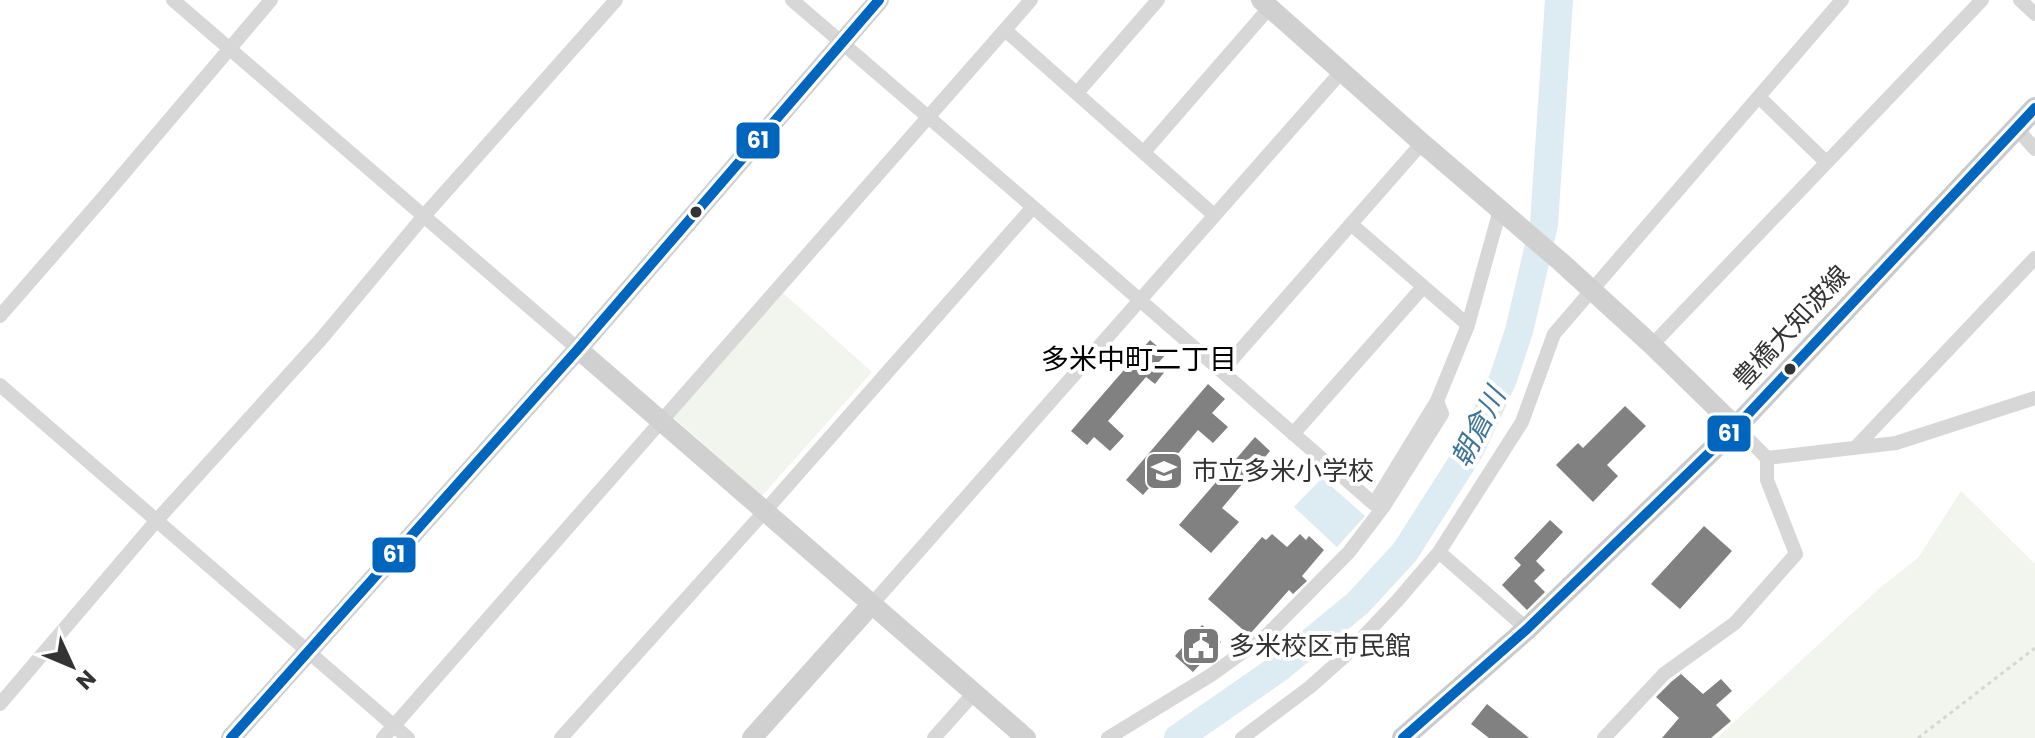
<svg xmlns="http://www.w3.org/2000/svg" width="2035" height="738" font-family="Poppins,'Noto Sans JP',sans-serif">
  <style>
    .green { fill: #f1f5ed }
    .water { fill: #ddebf3 }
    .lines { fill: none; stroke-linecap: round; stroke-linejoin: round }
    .river { stroke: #ddebf3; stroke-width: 28 }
    .building { fill: #818181 }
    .path { stroke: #d6d6d6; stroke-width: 3; stroke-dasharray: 4 4; stroke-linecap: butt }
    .street { stroke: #d7d7d7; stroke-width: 14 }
    .secondary { stroke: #d0d0d0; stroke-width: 20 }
    .primary { stroke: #cacaca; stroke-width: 22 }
    .bus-1-casing { stroke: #fff; stroke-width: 16 }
    .bus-1 { stroke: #0065bd; stroke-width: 10 }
    .bus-dot { fill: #333; stroke: #fff; stroke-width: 3 }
    .labels { text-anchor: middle; stroke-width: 8; stroke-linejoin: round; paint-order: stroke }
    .street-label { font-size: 26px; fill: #333; stroke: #fff }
    .poi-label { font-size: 26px; fill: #333; stroke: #fff; text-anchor: start }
    .neighbourhood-label { font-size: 28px; fill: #000; stroke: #fff }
    .water-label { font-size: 28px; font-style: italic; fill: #3f7597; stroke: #fff }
    .line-badge { stroke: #fff; stroke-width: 3 }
    .badge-label { font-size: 22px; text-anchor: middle; font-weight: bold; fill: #fff }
  </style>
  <rect width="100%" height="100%" fill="#fff"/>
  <path class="green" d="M783,293L872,372L762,496L673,417Z
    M1961,491L2035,564V738H1717L1881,587L1918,558Z"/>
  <path class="water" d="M1322,478L1365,516L1337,547L1294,507Z"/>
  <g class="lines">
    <path class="river" d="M1178,738L1279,668L1358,603L1405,552L1470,450L1503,379L1519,331L1544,224L1559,0"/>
  </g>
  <path class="building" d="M1150,340L1166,354L1159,362L1166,370L1155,384L1146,377L1108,421L1124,436L1110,451L1094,437L1087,445L1071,431Z
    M1208,384L1225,399L1212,413L1228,427L1213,443L1198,430L1143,495L1126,480Z
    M1625,406L1646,426L1607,465L1618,476L1593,502L1556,465L1578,443L1583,448Z
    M1255,437L1270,451L1222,508L1239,522L1211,553L1179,525Z
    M1550,520L1563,532L1536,561L1545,570L1534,581L1545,592L1527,610L1502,585L1521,565L1514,558Z
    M1704,526L1732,551L1680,609L1651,584Z
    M1272,534L1287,547L1300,534L1306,540L1309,536L1324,550L1302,576L1307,581L1293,594L1289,590L1249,635L1208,599L1262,537L1266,540Z
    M1202,625L1221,642L1193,672L1175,656Z
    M1681,674L1703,694L1721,679L1732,691L1716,705L1731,721L1711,738H1662L1679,718L1656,697L1671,682Z
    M1487,704L1529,738H1489L1471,724Z"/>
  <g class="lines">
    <path class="path" d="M1918,738L2035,648"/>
    <path class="street" d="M173,0L578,349
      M792,0L1033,207L1374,504L1437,401L1468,325L1500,210
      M2020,0L2035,14
      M1005,30L1214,215
      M1077,93L1158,0
      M1759,97L1826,162
      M2016,128L2035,149
      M1144,152L1270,7
      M1352,225L1468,325
      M0,316L101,200L271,0
      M1652,345L1982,0
      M1222,371L1422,143
      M0,385L408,738
      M1736,427L1767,458L1896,443L2035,398
      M1293,434L1423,287
      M1855,448L2035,258
      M1439,552L1527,629
      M872,604L1342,71
      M0,704L157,520L322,338L423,217L616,0
      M383,738L1031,0
      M561,738L765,511L1033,207
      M934,738L974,693
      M1108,738L1211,675L1268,634L1349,552L1384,506L1442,414L1437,401
      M1242,738L1310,687L1346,655L1397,601L1439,552L1522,422L1554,334L1842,0
      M1604,738L1664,674L1735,623L1796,554L1767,480V458"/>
    <path class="secondary" d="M1261,0L1422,143L1561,262L1652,345L1736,427
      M578,349L1026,738
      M231,738L578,349L879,0
      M752,738L872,604"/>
    <path class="primary" d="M1403,738L1527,629L1736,427L2035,108"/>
    <defs>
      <path id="bus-1" d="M231,738L578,349L879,0
        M1403,738L1527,629L1736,427L2035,108"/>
    </defs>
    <use href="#bus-1" class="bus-1-casing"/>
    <use href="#bus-1" class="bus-1"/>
  </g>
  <defs>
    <symbol id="school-square" viewBox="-11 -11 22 22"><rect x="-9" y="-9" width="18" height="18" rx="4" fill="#7a7a7a" stroke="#fff"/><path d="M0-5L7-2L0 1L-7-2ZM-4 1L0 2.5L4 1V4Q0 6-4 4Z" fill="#fff"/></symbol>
    <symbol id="civic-square" viewBox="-11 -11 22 22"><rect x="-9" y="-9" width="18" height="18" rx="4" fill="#7a7a7a" stroke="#fff"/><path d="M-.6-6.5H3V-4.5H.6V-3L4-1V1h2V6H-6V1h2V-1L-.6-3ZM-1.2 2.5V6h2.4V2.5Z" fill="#fff"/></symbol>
  </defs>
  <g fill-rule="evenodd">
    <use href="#school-square" x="1142" y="449" width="44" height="44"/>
    <use href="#civic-square" x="1179" y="624" width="44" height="44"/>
  </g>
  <g class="bus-dot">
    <circle cx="696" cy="212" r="7"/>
    <circle cx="1790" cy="369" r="7"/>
  </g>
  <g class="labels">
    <g class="street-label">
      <text transform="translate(1791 327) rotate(-47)" y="9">豊橋大知波線</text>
    </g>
    <g class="poi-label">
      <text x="1192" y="480">市立多米小学校</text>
      <text x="1229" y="655">多米校区市民館</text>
    </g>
    <g class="neighbourhood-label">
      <text x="1139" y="369">多米中町二丁目</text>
    </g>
    <g class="water-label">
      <text transform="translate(1478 427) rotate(-63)" y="10">朝倉川</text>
    </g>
  </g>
  <g class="line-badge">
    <rect x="735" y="121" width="46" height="39" rx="8" fill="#0065bd"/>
    <rect x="1706" y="414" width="46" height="39" rx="8" fill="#0065bd"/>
    <rect x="371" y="536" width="46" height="38" rx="8" fill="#0065bd"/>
  </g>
  <g class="badge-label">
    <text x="758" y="148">61</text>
    <text x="1729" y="441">61</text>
    <text x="394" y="562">61</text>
  </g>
  <g transform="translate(72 666) rotate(134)" stroke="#ffffff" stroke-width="6" paint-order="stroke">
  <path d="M0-6L14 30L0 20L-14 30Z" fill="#333333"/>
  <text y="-12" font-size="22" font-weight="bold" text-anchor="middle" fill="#333333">N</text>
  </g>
</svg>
